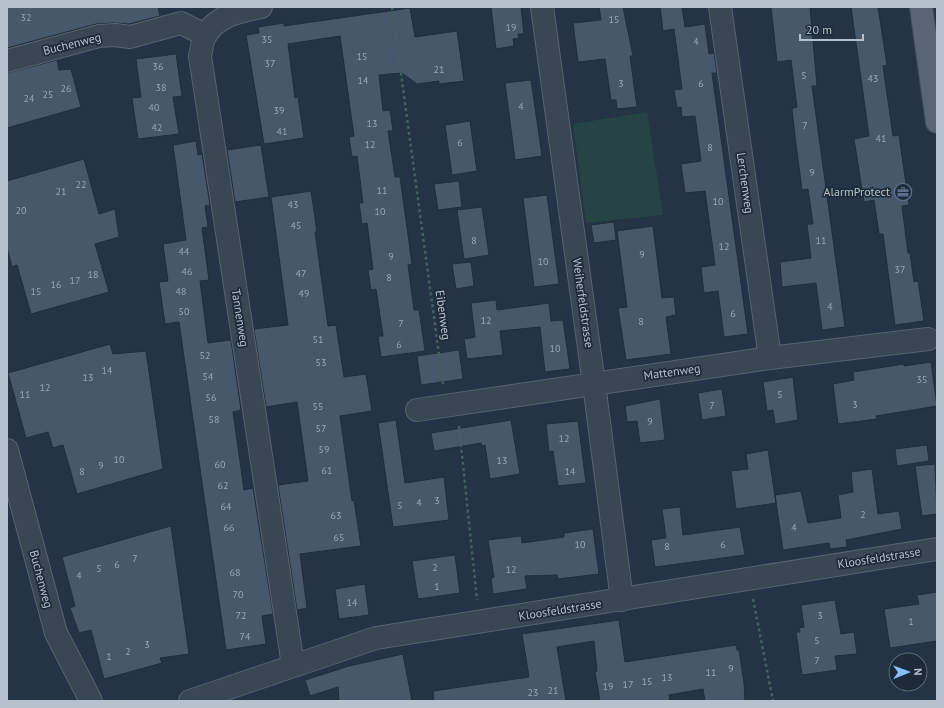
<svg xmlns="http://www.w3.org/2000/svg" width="944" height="708" font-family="'PT Sans',sans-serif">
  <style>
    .green { fill: #264445 }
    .building { fill: #48586b; stroke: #202d3b }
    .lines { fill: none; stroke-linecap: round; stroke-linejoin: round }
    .street-casing { stroke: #576471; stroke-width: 24 }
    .primary-casing { stroke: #434f5d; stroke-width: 24 }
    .path { stroke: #456061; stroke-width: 2.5; stroke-dasharray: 3 3; stroke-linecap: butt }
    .street { stroke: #394654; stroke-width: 22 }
    .primary { stroke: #576574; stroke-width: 22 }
    .labels { text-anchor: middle; stroke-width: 3.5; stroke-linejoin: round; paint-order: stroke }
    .number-label { font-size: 10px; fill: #9aa7b4 }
    .street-label { font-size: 12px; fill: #b6c1cd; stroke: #1d2b39 }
    .poi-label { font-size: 12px; fill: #b6c1cd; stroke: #1d2b39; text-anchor: end }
  </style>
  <rect width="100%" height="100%" fill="#243444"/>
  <path class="green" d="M647,112L663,215L586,223L573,124Z"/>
  <path class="building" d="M7,7H158L160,16L129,24L114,23L96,24L7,48Z
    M491,7H521L524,34H518L519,38L513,39L514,46L496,49Z
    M599,7H623L633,56H630L637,107L617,109L616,100H611L605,59L578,62L573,23L601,20Z
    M660,7H682L685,27L705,24L709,54L714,53L717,73H712L748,334L724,337L718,291L704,293L701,267L715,265L705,191L685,193L681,164L701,161L695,116L682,117L681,107L677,108L674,90L682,89L674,29L663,31Z
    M771,7H810L817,86H812L845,327L822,330L816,283L782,287L780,262L811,258L807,224H813L808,189L802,190L796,144L792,110L793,108L797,107L791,60L777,62Z
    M851,7H878L887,65L883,66L893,136L899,135L909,205L902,206L908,253H910L914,282L918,281L924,321L895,325L883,234H879L874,200L864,202L854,139L869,136Z
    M410,8L415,37L457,31L464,81L439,84V81L417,84L402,73L379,75L383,111L390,110L393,131H388L395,177H400L412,264L408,265L414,310H419L425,351L381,357L378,336H383L376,289L371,290L368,270L373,269L367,223L362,224L359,203H363L357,156L352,157L349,137L354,136L340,36L288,44L295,98L298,97L304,138L264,144L246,35L259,33L258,27L284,23V26Z
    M176,54L182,96L173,97L179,134L138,139L132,98L141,97L136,59Z
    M57,60L59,70L71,69L81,107L7,128V73Z
    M531,80L542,156L515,160L505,83Z
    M470,121L477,171L452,175L445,125Z
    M196,141L198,155L202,154L210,205L205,206L208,227L202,228L209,280L200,281L208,343L231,340L241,410L233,412L244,490L253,488L273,614L262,616L266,644L226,650L179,322L165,324L159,282L168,281L163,244L186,240L173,145Z
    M261,145L269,197L235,202L227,150Z
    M84,159L99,214L115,209L119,237L95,244L109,292L31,314L17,265L12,267L7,247V181Z
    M459,181L462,207L438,210L434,184Z
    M311,191L317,232H315L328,326L336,325L344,377L366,374L372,411L340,416L352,501L354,500L361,546L300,554L307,608L297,610L278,485L308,481L297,402L266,407L254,329L288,325L271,197Z
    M547,195L559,284L534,287L523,198Z
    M482,207L489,255L464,259L457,210Z
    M614,222L616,240L594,243L591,225Z
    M653,226L662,298L674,297L676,315L666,317L671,354L626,360L618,308L627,307L617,231Z
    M471,262L474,286L456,289L452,264Z
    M496,300L497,310L549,303L551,321L563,320L570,369L545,372L540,327L500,331L503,355L467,359L464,339L475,337L471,303Z
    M110,344L113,354L146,351L163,469L77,494L63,445L53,448L48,432L26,438L8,373Z
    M459,350L463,379L421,385L417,356Z
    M931,362L937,406L876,416L877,419L838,424L833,384L854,380L853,372L904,364V366Z
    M793,377L798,420L775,424L773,410L767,411L763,382Z
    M722,389L726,416L702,420L698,393Z
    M660,399L665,440L640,443L637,421L627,422L625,406Z
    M396,420L405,483L444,477L449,520L393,527L378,423Z
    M511,420L520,474L490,479L485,445L482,446L481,443L434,451L431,433Z
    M578,421L586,483L558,486L553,451L549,452L546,424Z
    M927,445L929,461L897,466L895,449Z
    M768,450L776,503L736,509L731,471L748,469L746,454Z
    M935,464L937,514L922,516L915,466Z
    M872,469L878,514L899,511L902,529L846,540L847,547L830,549L829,543L783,550L775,495L801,491L808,523L841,518L838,495L853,492L851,472Z
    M680,507L683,535L740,527L745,555L655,567L651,540L666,538L662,509Z
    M171,526L189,654L160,658L162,663L104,679L91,630L79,633L70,608L75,606L62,557Z
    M593,529L599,574L558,579L557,575L525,576L527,589L493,594L491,578L494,577L488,540L521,536L522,543L564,537V533Z
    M455,555L460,593L418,599L412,561Z
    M365,584L369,615L339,619L335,589Z
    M937,592V641L890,648L884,609L919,604L917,595Z
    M835,600L841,634L854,632L857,654L835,656L837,670L802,675L796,632H800L799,628L804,627L801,605Z
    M619,620L625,662L736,645L737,650H739L744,683L745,701H705L703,689L669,695L670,700L661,701H600L595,672L597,671L594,641L557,647L566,701H434L433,691L529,677L522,634Z
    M403,654L412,701H339L338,687L310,696L305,680L349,666Z"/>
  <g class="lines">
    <defs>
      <path id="street" d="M261,7C241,11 216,16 206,35C202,40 202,49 200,56L293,665
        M542,7L594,384L622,600
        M720,7L770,358
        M7,61L99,36L115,35L130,37L181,23L205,35
        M417,410L770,358L928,339
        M7,450L56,633L91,701
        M190,701L376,638L937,549"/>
      <path id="primary" d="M921,7L937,122"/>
    </defs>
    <use href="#street" class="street-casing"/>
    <use href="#primary" class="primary-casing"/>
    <path class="path" d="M392,7L443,384
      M459,426L477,600
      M753,599L773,701"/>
    <use href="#street" class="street"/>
    <use href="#primary" class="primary"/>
  </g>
  <defs>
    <symbol id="office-ring" viewBox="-11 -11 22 22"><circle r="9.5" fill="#1d2b39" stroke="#5c6f8a" stroke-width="1.5"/><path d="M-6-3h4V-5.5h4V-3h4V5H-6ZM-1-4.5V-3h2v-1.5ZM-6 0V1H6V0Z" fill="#5c6f8a"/></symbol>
  </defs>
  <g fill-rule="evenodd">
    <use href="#office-ring" x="893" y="182" width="20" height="20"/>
  </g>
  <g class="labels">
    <g class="number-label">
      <text x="26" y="21">32</text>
      <text x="614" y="23">15</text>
      <text x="511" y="31">19</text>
      <text x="267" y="43">35</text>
      <text x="696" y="45">4</text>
      <text x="362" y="60">15</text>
      <text x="270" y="67">37</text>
      <text x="158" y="70">36</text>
      <text x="439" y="73">21</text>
      <text x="804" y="79">5</text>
      <text x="873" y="82">43</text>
      <text x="363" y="84">14</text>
      <text x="621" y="87">3</text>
      <text x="701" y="87">6</text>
      <text x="161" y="91">38</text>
      <text x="66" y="92">26</text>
      <text x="48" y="98">25</text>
      <text x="29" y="102">24</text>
      <text x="521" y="110">4</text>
      <text x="154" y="111">40</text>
      <text x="279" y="114">39</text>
      <text x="372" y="127">13</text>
      <text x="805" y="129">7</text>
      <text x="157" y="131">42</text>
      <text x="282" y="135">41</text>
      <text x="881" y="142">41</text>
      <text x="460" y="146">6</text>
      <text x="370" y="148">12</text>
      <text x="710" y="151">8</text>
      <text x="812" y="176">9</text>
      <text x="81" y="188">22</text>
      <text x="382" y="194">11</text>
      <text x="61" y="195">21</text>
      <text x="718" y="205">10</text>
      <text x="293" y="208">43</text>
      <text x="21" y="214">20</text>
      <text x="380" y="215">10</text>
      <text x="296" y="229">45</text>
      <text x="474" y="244">8</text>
      <text x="821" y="244">11</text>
      <text x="724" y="250">12</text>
      <text x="184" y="255">44</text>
      <text x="642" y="258">9</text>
      <text x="391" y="260">9</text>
      <text x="543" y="265">10</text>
      <text x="900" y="273">37</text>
      <text x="187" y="275">46</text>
      <text x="301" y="277">47</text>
      <text x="93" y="278">18</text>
      <text x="389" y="281">8</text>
      <text x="75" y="284">17</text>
      <text x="56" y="288">16</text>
      <text x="36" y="295">15</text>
      <text x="181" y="295">48</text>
      <text x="304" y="297">49</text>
      <text x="830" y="310">4</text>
      <text x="184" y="315">50</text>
      <text x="733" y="317">6</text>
      <text x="486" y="324">12</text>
      <text x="641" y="325">8</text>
      <text x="401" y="327">7</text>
      <text x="318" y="343">51</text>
      <text x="399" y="348">6</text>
      <text x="555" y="352">10</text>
      <text x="205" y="359">52</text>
      <text x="321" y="366">53</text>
      <text x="107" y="374">14</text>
      <text x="208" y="380">54</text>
      <text x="88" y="381">13</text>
      <text x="922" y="383">35</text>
      <text x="45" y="391">12</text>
      <text x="25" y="398">11</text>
      <text x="780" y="398">5</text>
      <text x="211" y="401">56</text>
      <text x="855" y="408">3</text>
      <text x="712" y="409">7</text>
      <text x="318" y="410">55</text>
      <text x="214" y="423">58</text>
      <text x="650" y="425">9</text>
      <text x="321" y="432">57</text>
      <text x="564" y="442">12</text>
      <text x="324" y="453">59</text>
      <text x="119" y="463">10</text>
      <text x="502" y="464">13</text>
      <text x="220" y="468">60</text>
      <text x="101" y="469">9</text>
      <text x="327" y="474">61</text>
      <text x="82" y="475">8</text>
      <text x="570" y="475">14</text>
      <text x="223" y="489">62</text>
      <text x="437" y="504">3</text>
      <text x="419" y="506">4</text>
      <text x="400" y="509">5</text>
      <text x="226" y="510">64</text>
      <text x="863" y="518">2</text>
      <text x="336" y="519">63</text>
      <text x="229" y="531">66</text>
      <text x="794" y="531">4</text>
      <text x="339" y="541">65</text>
      <text x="580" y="548">10</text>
      <text x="723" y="548">6</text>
      <text x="667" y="550">8</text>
      <text x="135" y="562">7</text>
      <text x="117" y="568">6</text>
      <text x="435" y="571">2</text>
      <text x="99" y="572">5</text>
      <text x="511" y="573">12</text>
      <text x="235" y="576">68</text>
      <text x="79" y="579">4</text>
      <text x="437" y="590">1</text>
      <text x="238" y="598">70</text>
      <text x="352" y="606">14</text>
      <text x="241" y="619">72</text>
      <text x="820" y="619">3</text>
      <text x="911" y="625">1</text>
      <text x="245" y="640">74</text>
      <text x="817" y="644">5</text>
      <text x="147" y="648">3</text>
      <text x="128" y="655">2</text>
      <text x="109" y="660">1</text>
      <text x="817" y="664">7</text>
      <text x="731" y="672">9</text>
      <text x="711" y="676">11</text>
      <text x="667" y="681">13</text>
      <text x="647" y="685">15</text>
      <text x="628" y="688">17</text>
      <text x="608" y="690">19</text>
      <text x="553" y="694">21</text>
      <text x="533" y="696">23</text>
    </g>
    <g class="street-label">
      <text transform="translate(72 44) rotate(-14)" y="4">Buchenweg</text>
      <text transform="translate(745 183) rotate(82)" y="4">Lerchenweg</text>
      <text transform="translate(583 303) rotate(82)" y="4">Weiherfeldstrasse</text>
      <text transform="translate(443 315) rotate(82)" y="4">Eibenweg</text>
      <text transform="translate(240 318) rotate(81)" y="4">Tannenweg</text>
      <text transform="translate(672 372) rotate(-8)" y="4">Mattenweg</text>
      <text transform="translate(879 558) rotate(-9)" y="4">Kloosfeldstrasse</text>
      <text transform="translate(41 579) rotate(75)" y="4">Buchenweg</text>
      <text transform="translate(560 610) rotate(-9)" y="4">Kloosfeldstrasse</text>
    </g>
    <g class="poi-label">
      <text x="890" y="196">AlarmProtect</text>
    </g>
  </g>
  <rect width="944" height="708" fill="none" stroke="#b6c1cd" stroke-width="16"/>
  <g transform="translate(908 672) rotate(89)"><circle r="19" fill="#1d2b39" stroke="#5a6774"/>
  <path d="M0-3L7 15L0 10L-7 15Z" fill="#89bfff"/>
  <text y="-6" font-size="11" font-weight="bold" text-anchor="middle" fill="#b6c1cd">N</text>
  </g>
  <path d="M800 34v6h63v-6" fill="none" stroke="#b6c1cd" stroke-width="2"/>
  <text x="806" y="34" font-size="12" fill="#b6c1cd" stroke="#1d2b39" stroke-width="3" paint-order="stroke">20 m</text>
</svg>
